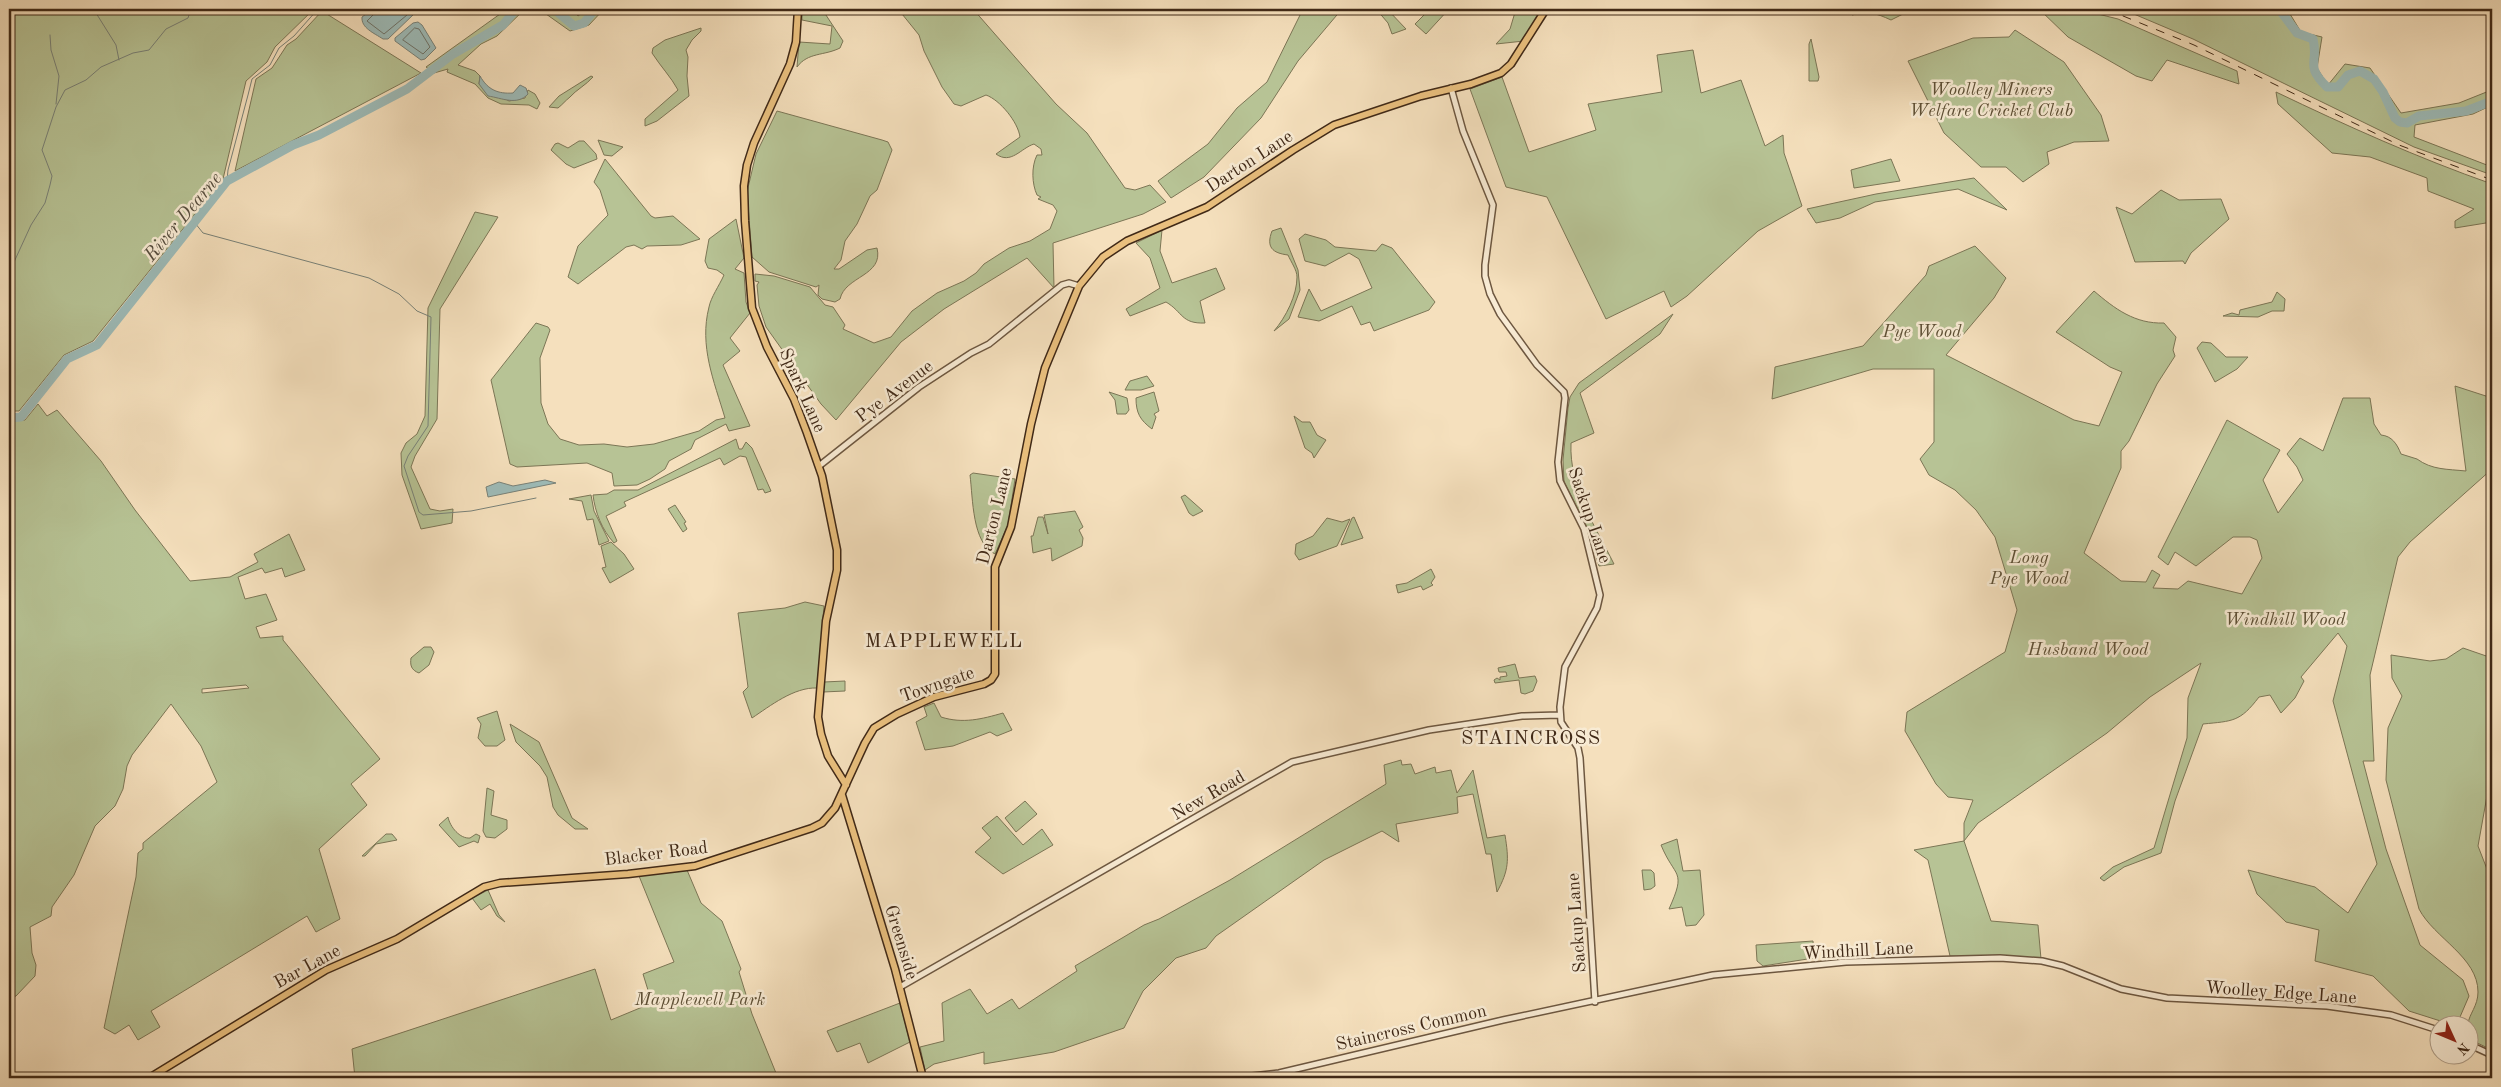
<svg xmlns="http://www.w3.org/2000/svg" width="2501" height="1087" font-family="'Old Standard TT',serif">
  <style>
    .green { fill: #b7c395; stroke: #7c7656; fill-rule: evenodd }
    .water { fill: #9dbbb8; stroke: #788178 }
    .lines { fill: none; stroke-linecap: round; stroke-linejoin: round }
    .shore { stroke: #6e7268; stroke-width: 1 }
    .stream { stroke: #788178; stroke-width: 1 }
    .river { stroke: #9dbbb8; stroke-width: 9 }
    .minor-casing { stroke: #6d5740; stroke-width: 8 }
    .major-casing { stroke: #402917; stroke-width: 9 }
    .minor { stroke: #f8ebd4; stroke-width: 5 }
    .major { stroke: #eac07e; stroke-width: 6 }
    .rail { stroke: #402917; stroke-width: 1; stroke-dasharray: 9 9; stroke-linecap: butt }
    .labels { text-anchor: middle; stroke-width: 5; stroke-linejoin: round; paint-order: stroke }
    .park-label { font-size: 18px; font-style: italic; fill: #5e5036; stroke: #f8ebd4 }
    .street-label { font-size: 18px; fill: #402917; stroke: #f8ebd4 }
    .water-label { font-size: 19px; font-style: italic; fill: #574e3f; stroke: #f8ebd4 }
    .quarter-label { font-size: 20px; letter-spacing: 1px; fill: #402917; stroke: #f8ebd4 }
  </style>
  <rect width="100%" height="100%" fill="#f5e0bd"/>
  <filter id="stains"><feTurbulence type="fractalNoise" baseFrequency=".004" numOctaves="4"/><feColorMatrix values="0 0 0 0 .2 0 0 0 0 .09 0 0 0 0 .02 0 0 0 .5 -.17"/></filter>
  <radialGradient id="worn" r=".72"><stop offset=".6" stop-color="#630" stop-opacity="0"/><stop offset="1" stop-color="#630" stop-opacity=".3"/></radialGradient>
  <path class="green" d="M9,9H314L275,47L267,62L246,81L223,179L93,341L64,355L19,411H9Z
    M507,9H572L578,16L587,9H604L589,25L570,31L539,9L524,10L497,36L481,44L458,65L475,71L480,76L479,84L509,101L525,98L528,90L535,94L540,103L537,109L529,105L501,104L488,98L475,84L447,72L448,69L434,73L426,67Z
    M802,9H822L843,41L840,48C824,56 808,52 797,67L799,42L830,44L832,26L802,20Z
    M898,9H973L1056,104L1087,133L1125,188L1135,190L1150,185L1166,202L1143,214L1053,243L1054,288L1027,258L944,309L901,342L836,420L821,404L766,327L759,306L757,285L759,282L755,281V274L774,276L810,287L825,305L833,307L845,325L843,329L874,343L891,337L912,311L937,293L964,281L976,273L984,264L1009,248L1030,241L1050,229L1057,211L1053,205L1038,199L1041,197L1037,195C1032,184 1031,167 1037,155H1042L1041,149L1034,144C1021,148 1011,165 996,154L1020,137C1018,122 1000,100 986,95L961,106L954,104L942,87L924,51L919,35Z
    M1303,9H1342L1298,61L1261,118L1204,177L1171,198L1158,181L1208,144L1237,108L1267,82Z
    M1376,9H1387L1406,29L1392,34L1388,23Z
    M1430,9H1449L1426,34L1415,24Z
    M1516,9H1543L1524,41L1496,44L1510,29Z
    M1850,9H1913L1891,20C1876,13 1868,11 1852,15Z
    M2039,9H2078L2118,19L2237,71L2239,84L2167,60L2152,81L2136,76L2068,37Z
    M2122,9H2287L2301,32L2322,37L2317,68L2328,85L2345,64L2370,68L2401,113L2459,103L2489,91L2492,92V105L2473,114L2415,125L2414,137L2492,167V175L2414,147L2193,39Z
    M322,11L421,73L235,171L256,79L272,68L287,45L296,39Z
    M701,28V31L692,40L686,50L688,57L687,76L689,96L657,121L645,126V119L678,90C671,77 661,67 652,53L653,48L665,40Z
    M2015,30L2064,62L2101,115L2109,141L2074,142L2047,152L2049,164L2023,182L2006,167H1981L1944,133L1908,61L1973,38L2009,37Z
    M1811,39L1819,77L1818,81H1809V44Z
    M1693,50L1701,93L1741,80L1765,146L1783,135L1784,153L1802,206L1758,231L1687,296L1671,307L1664,291L1606,319L1547,197L1506,187L1470,89L1502,77L1529,152L1596,130L1588,104L1662,92L1657,55Z
    M591,76L593,77C586,85 576,90 570,97C565,101 563,104 558,108L549,107L559,96Z
    M2276,92C2347,126 2418,158 2492,184V222L2455,228V221L2474,209L2428,191L2427,178L2370,157L2332,153L2278,104Z
    M777,111L882,140L888,142L892,150L877,190L870,196L857,224L845,241L841,260L834,269H839L867,250L877,248C884,276 845,276 840,299L835,302L822,299L818,295L819,285L816,287L769,272L752,257L747,192L756,154Z
    M598,140L623,147L612,156L604,155Z
    M579,141H584L596,154L597,159L574,168L566,164L551,150L555,144L558,143L568,148Z
    M605,159L651,216L655,218L673,216L700,239L681,245L647,246L642,249L634,245L626,247L578,284L568,277L578,246L608,215L600,190L594,182Z
    M1891,159L1900,181L1854,188L1851,170Z
    M1974,178L2007,210L1958,189L1875,202L1840,218L1816,223L1807,209L1876,194Z
    M2161,190L2179,200L2221,199L2229,219L2191,253L2185,264L2183,261L2135,262L2116,207L2132,214Z
    M475,212L498,217L440,309L437,419L415,456L411,467L430,509L440,511L453,509L452,523L421,529L402,475L401,453L406,443L417,434L425,416L428,308Z
    M736,219L744,258L735,269L744,273L746,302L750,313L730,338L740,351L723,365L750,426L729,431L726,424L695,440L691,449L669,461L665,469L650,479L637,485L614,486L612,473L587,463L517,467L510,464L491,380L536,323L548,327L550,330L540,358L541,403L548,424L560,439L579,445L604,444L627,447L654,444L699,431L716,420L725,418C714,381 699,346 709,307C711,297 719,286 724,275L717,270L708,268L705,261L709,239Z
    M1281,228L1298,270L1300,290L1289,319L1274,331C1286,317 1297,295 1297,277C1297,270 1291,262 1288,255C1272,253 1266,247 1272,231Z
    M1162,230L1160,251L1172,283L1216,268L1225,289L1200,301L1205,323C1181,324 1183,312 1166,302L1130,316L1126,309L1160,288L1150,258L1136,243Z
    M1305,234L1326,240L1335,247L1376,251L1382,244L1392,248L1435,302L1429,310L1374,331L1370,322L1361,325L1352,306L1319,321L1298,317L1309,289L1321,311L1372,288L1359,259L1349,253L1325,266L1305,261L1299,239Z
    M1975,246L2006,278L1994,298L1946,355L2074,420L2099,426L2122,372L2110,367L2056,332L2094,291C2115,309 2135,324 2164,323L2176,337L2173,350L2175,356L2157,384L2129,441L2121,451V468L2084,553L2121,581L2146,582L2152,570L2160,575L2153,588L2178,589L2188,581L2242,594L2262,558L2257,540L2250,537H2233L2196,566L2175,552L2168,565L2158,557L2227,420L2280,450L2263,480L2278,513L2303,480L2297,467L2287,454L2300,438L2323,451L2343,398H2370L2374,424L2381,435C2392,436 2397,444 2401,454L2417,459C2432,470 2447,469 2466,471L2455,386L2492,398V469L2410,542L2398,557L2370,675L2374,761H2363L2386,849L2420,945L2463,980L2469,996L2457,1024H2450L2409,1011L2373,976L2315,961L2319,930L2286,922L2257,894L2248,870L2315,887L2348,913L2377,864L2333,701L2347,646L2338,633L2301,677L2304,681L2295,698L2281,713L2270,695L2259,697C2240,722 2233,721 2203,724L2175,801L2161,853L2124,867L2104,881L2100,878L2113,867L2154,848L2187,738L2188,698L2201,663L2150,697L2107,733L1978,823L1964,841L1991,921L2038,925L2041,959L1950,956L1928,860L1914,850L1964,841V823L1973,800L1948,797L1936,784L1905,731L1907,712L2005,652L2017,610L1995,537L1976,510L1955,490L1929,475L1920,459L1934,442V369H1873L1772,399L1775,367L1863,346L1926,275L1929,266Z
    M2277,292L2285,299L2284,311H2272L2258,317L2223,316L2232,313L2239,315L2240,310L2272,302Z
    M1673,314L1660,334L1580,393L1594,433L1571,443C1569,487 1595,526 1614,564L1599,566L1587,528L1564,482L1563,460L1568,408L1570,397L1579,383Z
    M2202,342L2211,343L2226,357H2248L2237,369L2215,382L2197,348Z
    M1147,376L1154,386L1141,390H1125L1130,381Z
    M1109,392L1127,398L1129,410L1126,414H1117L1115,400Z
    M1154,392L1159,411L1154,414L1156,417L1152,429C1140,420 1136,413 1136,398Z
    M38,404L47,416L57,410L101,461L135,510L190,581L230,577L258,562L254,554L289,534L305,570L285,577L282,568L265,573L262,568L238,577L245,599L266,594L277,620L256,627L260,638L283,636V640L380,759L351,784L367,805L319,849L340,919L316,932L307,916L151,1011L160,1027L138,1040L129,1025L115,1034L104,1028L136,877L138,853L143,849V843L217,782L201,746L171,704L132,755L127,766L123,789L115,806L95,826L74,875L52,907L51,916L30,927L32,953L36,965L35,976L16,996L9,999V421L25,420ZM246,685L249,688L202,693V689Z
    M1294,416L1302,422H1310L1317,435L1326,440L1314,458L1312,453L1305,448Z
    M736,439L739,449H742L746,442L752,448L771,491L765,493L763,489L758,490L746,457L740,456L724,465L720,458L624,502L626,506L606,516L617,541L614,543C602,530 595,512 593,495L607,494L614,490H638Z
    M973,473L1015,479L1008,525L995,554C972,543 973,499 970,475Z
    M591,495L594,511L609,541L599,545L593,519L587,520L582,501L569,499Z
    M1185,495L1203,511L1193,516L1189,513L1181,497Z
    M675,505L686,522L684,523L687,529L683,532L668,509Z
    M1075,511L1083,527L1079,530L1083,538L1082,546L1052,561L1051,548L1033,553L1031,536H1033L1038,517H1043L1048,534L1044,515Z
    M1354,517L1363,538L1341,545L1352,518Z
    M1327,518L1342,522L1350,519L1337,546L1299,560L1295,554L1296,544L1313,536Z
    M611,542L624,554L634,569L610,583L602,568L606,567L601,546Z
    M1431,569L1435,577L1431,583L1433,585L1423,590L1421,586L1398,593L1396,585L1407,583Z
    M805,602L824,606L817,688C794,687 770,706 752,718L743,692L748,687L738,613L785,608Z
    M424,647H431L434,652L429,665L419,673C411,670 410,665 411,658Z
    M2463,648L2492,658V768L2478,846L2492,882V1050L2469,1039C2468,1035 2467,1027 2468,1024C2469,1014 2478,1006 2478,992C2478,957 2434,938 2419,909L2386,780L2388,728L2402,696L2392,678L2391,655L2430,661L2446,659Z
    M1515,664L1519,678L1535,676L1537,681L1533,691L1525,694L1521,693L1519,680L1495,683L1494,680L1497,678L1500,680V677L1507,676L1506,672H1499L1498,668Z
    M845,681V691L823,692L824,682Z
    M934,703L941,717C963,724 982,719 1003,713L1012,730L997,736L990,732L953,746L925,750L916,722L927,716L924,707Z
    M497,711L505,740L497,746H485L478,738L481,724L477,718Z
    M510,724L539,742L572,818L588,829H575L558,815L553,807L547,777L540,766L516,742Z
    M1401,760L1402,765L1411,764L1415,774L1435,767L1436,773L1451,770L1457,793L1473,770L1487,838L1505,835C1509,860 1509,870 1497,892L1491,854H1486L1473,794L1457,797L1458,813L1396,824L1399,842L1382,831L1324,860L1216,936L1206,948L1176,958L1143,991L1124,1028L1054,1052L984,1064V1052L934,1064L925,1070L920,1047L944,1041L942,1003L970,989L987,1014L1012,999L1019,1009L1077,971L1075,966L1144,925L1159,919L1230,880L1386,784L1384,765Z
    M487,788L494,791L491,815L507,820V829L495,838L486,837L483,831Z
    M1025,801L1037,814L1016,832L1005,818Z
    M997,816L1023,845L1042,829L1053,845L1003,874L975,852L991,838L982,828Z
    M448,817C450,827 460,839 470,838L476,834L480,836L478,843L474,841L459,847L439,825Z
    M386,834H392L397,840L376,844L365,856H362Z
    M1677,839L1683,871L1700,870L1704,915L1696,925L1686,926L1682,907L1669,909C1687,869 1675,879 1661,845Z
    M687,870L701,903L722,921L741,969L739,972L752,1014L778,1078H355L352,1049L595,969L611,1020L652,1003L643,974L674,962L639,876Z
    M1642,870H1651L1654,873L1655,886L1651,889L1644,890Z
    M488,890L499,915L505,922L497,916L490,904L481,910L472,898Z
    M1813,941L1814,958L1763,966L1757,961L1756,945Z
    M900,1003L910,1042L868,1063L860,1043L837,1052L827,1031Z"/>
  <path class="water" d="M373,9H412L414,14L388,39H383C374,33 361,28 362,17Z
    M418,22L422,25L436,48L425,59L421,60L395,41V38L413,23Z
    M480,76C488,90 498,94 513,93L520,85L526,88L528,94C517,106 502,98 488,96L479,84Z
    M545,480L556,483L488,497L486,487L499,482L513,486Z"/>
  <g class="lines">
    <path class="shore" d="M375,9L374,14L367,21L384,34L407,15L408,9
      M415,28L419,29L430,47L423,54L403,40Z"/>
    <path class="stream" d="M103,9L96,13L116,45L119,60
      M50,35L51,50L59,76L56,104
      M227,181L228,170L248,95L252,79L270,65L279,48L294,36L318,9
      M195,223L203,233L369,278L399,294L417,311L431,317L428,426L408,456L404,466L419,512L423,515L471,511L536,498
      M9,273L31,225L45,203L50,185L52,176L42,150L56,107L65,90L86,80L101,67L133,53L149,50L166,29L188,18L191,9"/>
    <path class="river" d="M554,9L574,26L584,23L595,9
      M2279,9L2297,33L2313,39C2319,63 2304,65 2327,87H2338L2348,75L2360,71L2374,79L2383,92L2395,118L2400,122L2407,123L2419,116L2466,111L2492,101
      M9,418L21,417L67,359L97,345L227,181L293,145L319,135L407,89L453,54L503,25L516,9"/>
    <defs>
      <path id="minor" d="M1451,88L1463,131L1493,205L1485,265V276L1490,294L1500,314L1537,365L1564,392L1565,398L1558,462L1560,481L1584,529L1600,595L1597,608L1565,667L1560,707L1561,722L1578,748L1580,758L1595,1002
        M819,466L919,387L971,353L989,344L1062,285L1069,283L1079,286
        M900,987L1292,762L1429,730L1522,716L1559,715
        M2468,1044L2492,1055
        M1234,1078L1279,1073L1503,1020L1713,975L1846,962L2000,958L2042,961L2063,966L2121,989L2167,998L2327,1006L2391,1015L2438,1030"/>
      <path id="major" d="M798,9L796,42L790,64L754,143L747,165L744,186L745,221L752,308L767,347L794,399L807,433L822,476L837,550V570L826,621L818,717L821,734L828,756L846,785
        M842,795L895,969L923,1078
        M149,1078L326,970L397,939L484,887L500,883L628,874L695,866L812,828L822,823L835,808L865,743L874,728L897,714L934,697L984,684L991,680L995,674V567L1011,527L1031,424L1045,368L1079,286L1103,257L1127,241L1207,207L1293,150L1334,125L1421,96L1471,84L1501,73L1511,64L1546,9"/>
    </defs>
    <use href="#minor" class="minor-casing"/>
    <use href="#major" class="major-casing"/>
    <use href="#minor" class="minor"/>
    <use href="#major" class="major"/>
    <path class="rail" d="M2106,9L2194,45L2399,145L2492,180"/>
  </g>
  <g class="labels">
    <g class="park-label">
      <text x="1991" y="95">Woolley Miners<tspan x="1991" dy="21">Welfare Cricket Club</tspan></text>
      <text x="1922" y="337">Pye Wood</text>
      <text x="2029" y="563">Long<tspan x="2029" dy="21">Pye Wood</tspan></text>
      <text x="2285" y="625">Windhill Wood</text>
      <text x="2088" y="655">Husband Wood</text>
      <text x="700" y="1005">Mapplewell Park</text>
    </g>
    <g class="street-label">
      <text transform="translate(1249 161) rotate(-33)" y="6">Darton Lane</text>
      <text transform="translate(803 390) rotate(66)" y="6">Spark Lane</text>
      <text transform="translate(894 391) rotate(-37)" y="6">Pye Avenue</text>
      <text transform="translate(1590 515) rotate(71)" y="6">Sackup Lane</text>
      <text transform="translate(994 516) rotate(-76)" y="6">Darton Lane</text>
      <text transform="translate(937 684) rotate(-19)" y="6">Towngate</text>
      <text transform="translate(1208 795) rotate(-30)" y="6">New Road</text>
      <text transform="translate(656 853) rotate(-7)" y="6">Blacker Road</text>
      <text transform="translate(1576 923) rotate(-94)" y="6">Sackup Lane</text>
      <text transform="translate(902 942) rotate(73)" y="6">Greenside</text>
      <text transform="translate(1858 950) rotate(-3)" y="6">Windhill Lane</text>
      <text transform="translate(307 966) rotate(-29)" y="6">Bar Lane</text>
      <text transform="translate(2281 992) rotate(4)" y="6">Woolley Edge Lane</text>
      <text transform="translate(1411 1027) rotate(-13)" y="6">Staincross Common</text>
    </g>
    <g class="water-label">
      <text transform="translate(182 216) rotate(-50)" y="7">River Dearne</text>
    </g>
    <g class="quarter-label">
      <text x="944" y="647">MAPPLEWELL</text>
      <text x="1531" y="744">STAINCROSS</text>
    </g>
  </g>
  <rect width="2501" height="1087" fill="none" stroke="#f5e0bd" stroke-width="30"/>
  <rect x="10" y="10" width="2481" height="1067" fill="none" stroke="#402917" stroke-width="2.5"/>
  <rect x="15" y="15" width="2471" height="1057" fill="none" stroke="#402917"/>
  <g transform="translate(2454 1040) rotate(134)"><circle r="24" fill="#f8ebd4" stroke="#ae9d88"/>
  <path d="M0-4L9 19L0 12L-9 19Z" fill="#8f2418"/>
  <text y="-8" font-size="14" font-weight="bold" text-anchor="middle" fill="#402917">N</text>
  </g>
  <rect width="100%" height="100%" filter="url(#stains)"/>
  <rect width="100%" height="100%" fill="url(#worn)"/>
</svg>
